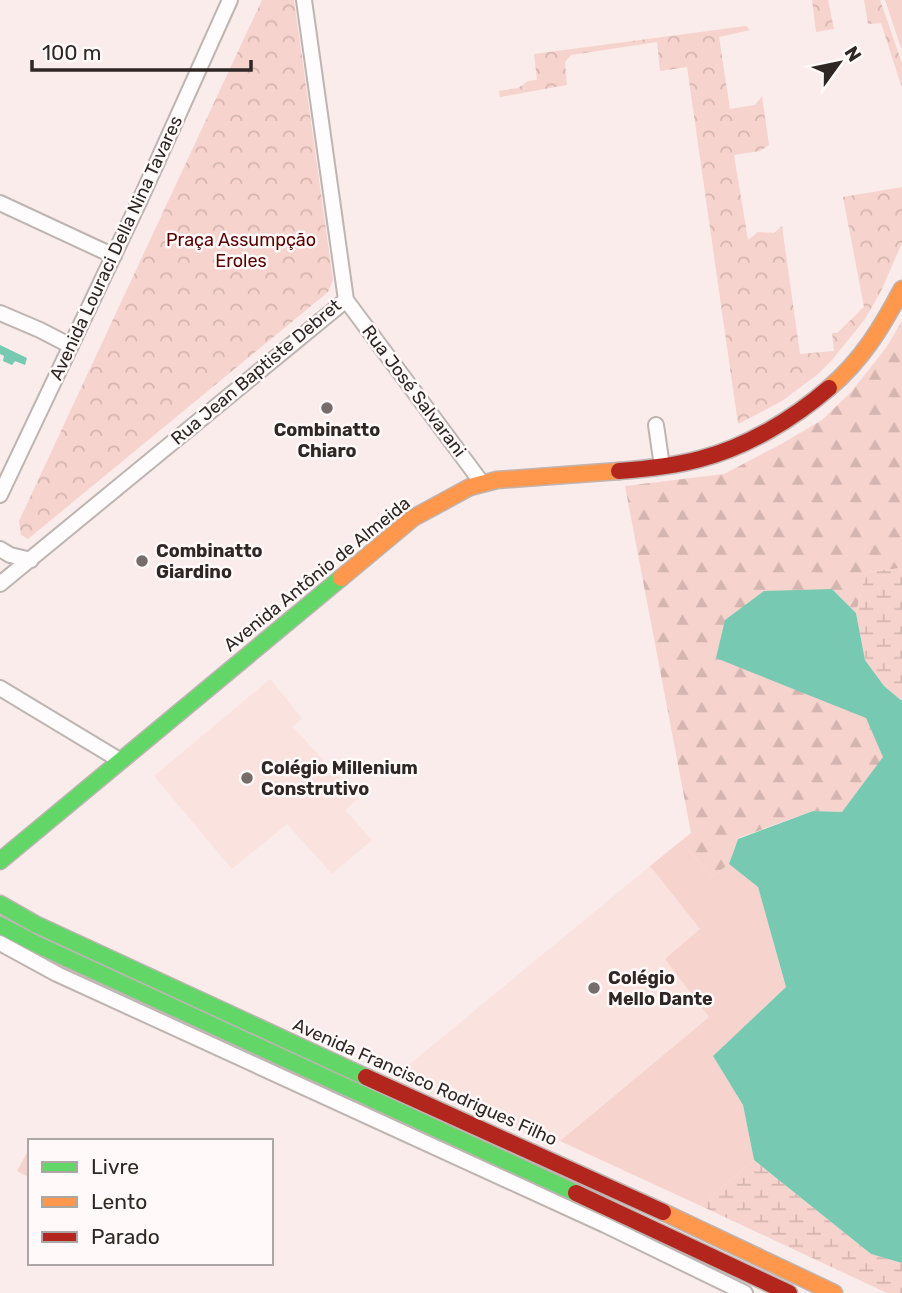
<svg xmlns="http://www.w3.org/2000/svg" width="902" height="1293" font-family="Rubik,sans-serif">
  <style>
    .built { fill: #fae2de }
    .grass { fill: #f7d3cd }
    .forest { fill: url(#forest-firs) }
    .wetland { fill: url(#wetland-marsh) }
    .park { fill: url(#park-crowns) }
    .water { fill: #78c9b1 }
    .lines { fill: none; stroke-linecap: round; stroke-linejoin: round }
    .street-casing { stroke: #beb4b2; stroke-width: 18 }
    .fast-casing { stroke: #beb4b2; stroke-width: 19 }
    .slow-casing { stroke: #beb4b2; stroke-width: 19 }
    .jam-casing { stroke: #beb4b2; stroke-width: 19 }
    .street { stroke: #fefcfc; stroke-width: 14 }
    .fast { stroke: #63d668; stroke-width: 16 }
    .slow { stroke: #ff974d; stroke-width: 16 }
    .jam { stroke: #b3261e; stroke-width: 16 }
    .poi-dot { fill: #766c6a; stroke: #fffaf9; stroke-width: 2.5 }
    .labels { text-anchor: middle; stroke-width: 5; stroke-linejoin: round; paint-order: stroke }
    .park-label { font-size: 18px; fill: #580100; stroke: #fffaf9 }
    .street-label { font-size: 18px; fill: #2f2725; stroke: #fffaf9 }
    .poi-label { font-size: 18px; font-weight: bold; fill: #2f2725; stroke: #fffaf9; text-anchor: start }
  </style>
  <defs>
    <pattern id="forest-firs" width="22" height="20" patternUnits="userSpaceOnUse" patternTransform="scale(1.75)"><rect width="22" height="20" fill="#f7d3cd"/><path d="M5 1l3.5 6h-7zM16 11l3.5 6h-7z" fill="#d4b5b0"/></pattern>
    <pattern id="wetland-marsh" width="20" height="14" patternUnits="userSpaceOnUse" patternTransform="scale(1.75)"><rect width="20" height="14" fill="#f7d3cd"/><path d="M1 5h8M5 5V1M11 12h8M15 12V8" fill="none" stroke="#d4b5b0"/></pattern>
    <pattern id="park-crowns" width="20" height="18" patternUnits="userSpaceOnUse" patternTransform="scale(1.75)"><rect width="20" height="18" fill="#f7d3cd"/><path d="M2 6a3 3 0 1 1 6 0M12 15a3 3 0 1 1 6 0" fill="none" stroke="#d4b5b0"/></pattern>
  </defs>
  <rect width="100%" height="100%" fill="#f9ecea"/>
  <path class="built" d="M270,679L302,718L293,727L358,798L345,810L372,840L332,874L287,824L232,869L154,776Z
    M650,866L700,929L709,1017L550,1149L496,1117L493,1112L471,1105L456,1106L396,1079L399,1073Z"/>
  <path class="grass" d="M885,0H902V51Z
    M681,841L712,877L729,864L758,887L786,987L713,1056L743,1105L754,1160L701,1206L560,1141L709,1017L665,959L700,929L650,866Z
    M30,1147V1178L17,1171Z"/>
  <path class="forest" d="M902,321V568L866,572L856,613L832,589L866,718L884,757L842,812L813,811L738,838L729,864L712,877L681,841L691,833L625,486L724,474L783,443L822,420L851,392L886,348Z"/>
  <path class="wetland" d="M902,568V701L884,686L865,660L856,613L866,572Z
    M754,1160L871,1254L902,1263V1293H887L701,1206Z"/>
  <path class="park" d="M262,0H294L333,280L328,292L28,539L21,535L19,521Z
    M812,0H828L834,29L816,32Z
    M864,0H880L902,63V88L881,23L868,24Z
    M746,26L750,30L719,37L730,109L755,105L762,96L769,145L760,151L734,155L748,240L758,232L774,233L782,226L800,354L834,351L832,333H837L864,307L843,197L902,187V243L881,291L865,319L832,360L818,374L782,401L738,424L687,67L660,71L657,42L571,55L565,62L567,85L500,97L499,91L518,88L528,81L537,80L534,54Z"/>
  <path class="water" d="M0,345L27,358L25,365L15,361L12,365L3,361L4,356L0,354Z
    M832,589L856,613L865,660L884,686L902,701V1263L871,1254L754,1160L743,1105L713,1056L786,987L758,887L729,864L738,839L813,811L842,812L883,757L866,718L716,658L725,620L764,591Z"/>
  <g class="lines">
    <defs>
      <path id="street" d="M0,203L114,256
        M346,300L482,483
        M0,313L40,330L71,346
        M656,425L662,466
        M0,495L140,200L230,0
        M0,549L10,555L31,560
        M0,584L346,300L304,0
        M0,688L121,761
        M0,943L57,974L605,1225L745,1293"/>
      <path id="fast" d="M0,861L341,578
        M0,904L35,924L366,1077
        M0,925L36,944L576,1193"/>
      <path id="slow" d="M829,388C862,360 882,327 902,289
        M341,578L413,518L470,487L497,480L619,471
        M663,1212L834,1293"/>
      <path id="jam" d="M619,471C646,469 674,466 700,459C747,447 793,419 829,388
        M366,1077L663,1212
        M576,1193L789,1293"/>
    </defs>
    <use href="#street" class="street-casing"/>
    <use href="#fast" class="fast-casing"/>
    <use href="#slow" class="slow-casing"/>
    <use href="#jam" class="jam-casing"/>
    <use href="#street" class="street"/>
    <use href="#fast" class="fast"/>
    <use href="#slow" class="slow"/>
    <use href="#jam" class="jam"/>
  </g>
  <g class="poi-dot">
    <circle cx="327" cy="408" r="7"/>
    <circle cx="142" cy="561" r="7"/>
    <circle cx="247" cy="778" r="7"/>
    <circle cx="594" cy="988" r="7"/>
  </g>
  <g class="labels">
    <g class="park-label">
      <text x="241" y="246">Praça Assumpção<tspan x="241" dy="21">Eroles</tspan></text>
    </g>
    <g class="street-label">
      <text transform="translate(116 248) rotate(-65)" y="6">Avenida Louraci Della Nina Tavares</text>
      <text transform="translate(256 372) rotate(-40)" y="6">Rua Jean Baptiste Debret</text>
      <text transform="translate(414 391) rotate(53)" y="6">Rua José Salvarani</text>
      <text transform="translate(317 574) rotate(-39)" y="6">Avenida Antônio de Almeida</text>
      <text transform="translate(425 1082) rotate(24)" y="6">Avenida Francisco Rodrigues Filho</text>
    </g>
    <g class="poi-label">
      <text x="327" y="436" text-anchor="middle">Combinatto<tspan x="327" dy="21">Chiaro</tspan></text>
      <text x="156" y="557">Combinatto<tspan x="156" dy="21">Giardino</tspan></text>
      <text x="261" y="774">Colégio Millenium<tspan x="261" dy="21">Construtivo</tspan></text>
      <text x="608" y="984">Colégio<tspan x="608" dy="21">Mello Dante</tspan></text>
    </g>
  </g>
  <rect x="28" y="1139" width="245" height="126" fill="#fffaf9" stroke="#aca6a4" stroke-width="2"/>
  <rect x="42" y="1162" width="35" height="10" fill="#63d668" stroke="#aca6a4" stroke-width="2"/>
  <text x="91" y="1174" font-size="21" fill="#2f2725">Livre</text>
  <rect x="42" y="1197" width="35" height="10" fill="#ff974d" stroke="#aca6a4" stroke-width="2"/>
  <text x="91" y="1209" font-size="21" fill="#2f2725">Lento</text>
  <rect x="42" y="1232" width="35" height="10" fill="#b3261e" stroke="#aca6a4" stroke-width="2"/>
  <text x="91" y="1244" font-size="21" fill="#2f2725">Parado</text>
  <g transform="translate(839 63) rotate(57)" stroke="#fffaf9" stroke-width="5" paint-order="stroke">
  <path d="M0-5L12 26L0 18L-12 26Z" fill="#2f2725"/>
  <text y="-10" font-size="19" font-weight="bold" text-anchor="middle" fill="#2f2725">N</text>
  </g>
  <path d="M32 60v10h219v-10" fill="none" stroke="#2f2725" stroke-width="3.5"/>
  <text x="42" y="60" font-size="21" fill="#2f2725" stroke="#fffaf9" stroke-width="5" paint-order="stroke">100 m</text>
</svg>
